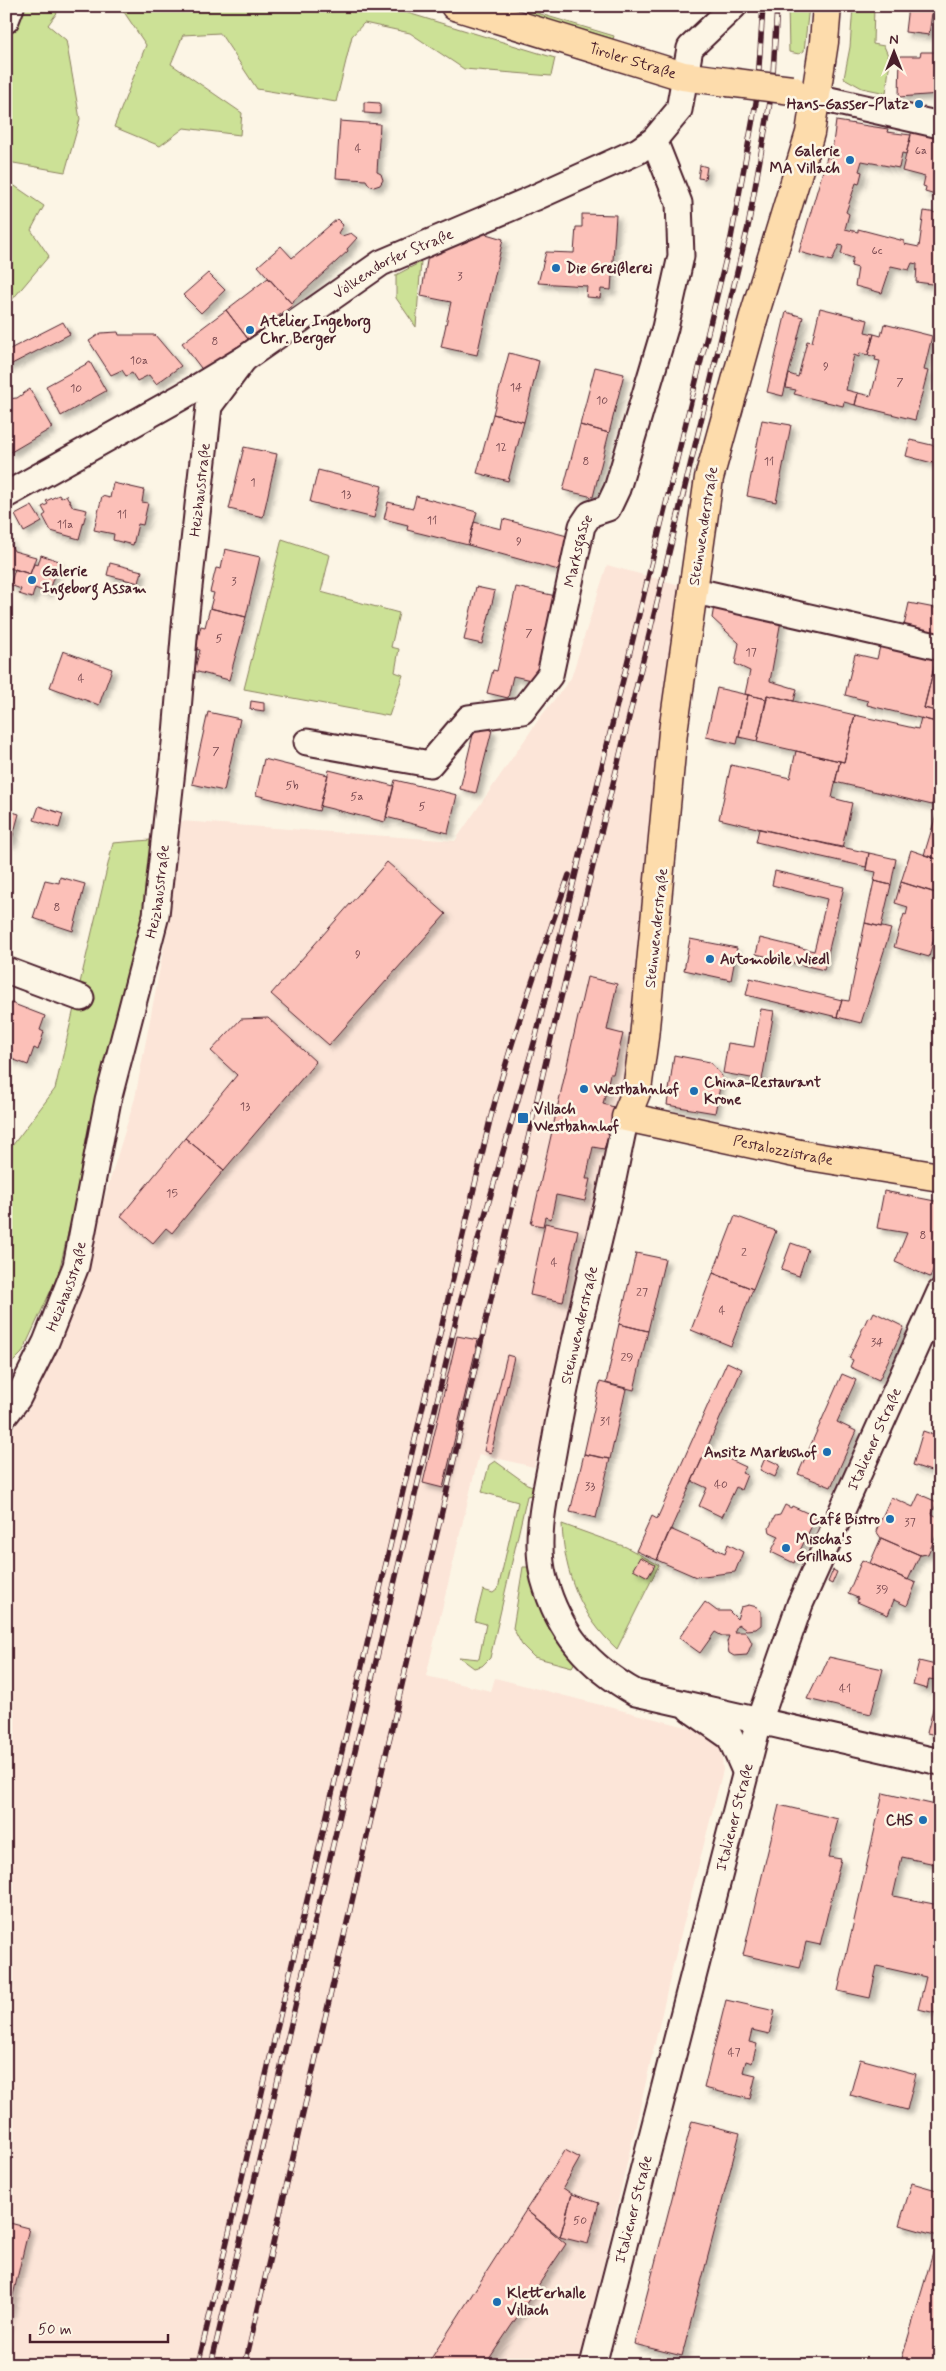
<svg xmlns="http://www.w3.org/2000/svg" width="946" height="2371" font-family="Mynerve,sans-serif">
  <style>
    .built { fill: #fce5d8 }
    .green { fill: #cce196; stroke: #8b8060 }
    .building { fill: #fcc0b8; stroke: #4a1f2b; filter: url(#shadow) }
    .lines { fill: none; stroke-linecap: round; stroke-linejoin: round }
    .minor-casing { stroke: #4a1f2b; stroke-width: 29 }
    .major-casing { stroke: #4a1f2b; stroke-width: 31 }
    .minor { stroke: #fcf5e5; stroke-width: 25 }
    .major { stroke: #fddcac; stroke-width: 28 }
    .rail-casing { stroke: #4a1f2b; stroke-width: 5.5 }
    .rail { stroke: #fcf5e5; stroke-width: 4; stroke-dasharray: 11; stroke-linecap: butt }
    .major-bridge-casing { stroke: #4a1f2b; stroke-width: 31; stroke-linecap: butt }
    .major-bridge { stroke: #fddcac; stroke-width: 28 }
    .poi-dot { fill: #1f6fb2; stroke: #fcf5e5; stroke-width: 2 }
    .labels { text-anchor: middle; stroke-width: 5; stroke-linejoin: round; paint-order: stroke }
    .number-label { font-size: 12px; fill: #76474e }
    .street-label { font-size: 15px; fill: #4a1f2b; stroke: #fcf5e5 }
    .poi-label { font-size: 15px; font-weight: bold; fill: #4a1f2b; stroke: #fcf5e5; text-anchor: start }
  </style>
  <defs>
    <filter id="shadow"><feDropShadow dx="4.5" dy="4.5" stdDeviation="2.5" flood-color="#0004"/></filter>
  </defs>
  <rect width="100%" height="100%" fill="#fcf5e5"/>
  <filter id="ink" filterUnits="userSpaceOnUse"><feTurbulence type="fractalNoise" baseFrequency=".02" numOctaves="2"/><feDisplacementMap in="SourceGraphic" scale="10" xChannelSelector="R" yChannelSelector="G"/><feConvolveMatrix kernelMatrix="1 2 1 2 8 2 1 2 1" color-interpolation-filters="sRGB"/></filter>
  <g filter="url(#ink)">
    <path class="built" d="M607,565L680,585L619,1113L595,1222L534,1467L479,1454L426,1676L491,1691L495,1678L706,1732L719,1746L722,1757L723,1770L675,1957L580,2365H6V1438L28,1410L62,1337L135,1098L171,910L181,821L455,841L539,719L571,678Z"/>
    <path class="green" d="M19,6H62L48,25L66,40L80,119L65,172L8,162L6,165V42Z
      M120,6H385L555,58L551,76L464,69L410,33L364,23L352,36L336,102L257,89L220,33L183,35L171,64L242,113L240,135L184,128L160,146L114,127L146,45Z
      M788,6H809L804,51L799,54L789,52Z
      M853,6H874L873,44L884,46L890,60L886,93L862,88L844,78L850,47Z
      M527,10L614,36L613,39L526,13Z
      M6,180L44,206L31,230L49,256L6,307Z
      M421,262L416,327L396,298V275Z
      M282,539L330,555L321,592L399,613L391,647L399,649L395,672L403,675L389,716L244,689Z
      M163,839L58,1275L22,1353L6,1369V1154L55,1089L113,843Z
      M495,1461L527,1484L538,1488L536,1494L527,1496L490,1658L482,1666L474,1668L459,1657L479,1659L486,1624L475,1621L483,1590L493,1593L498,1589L518,1502L482,1492L489,1465Z
      M562,1524L626,1547L659,1565L617,1649C580,1615 564,1573 562,1524Z
      M523,1567H529L534,1570C539,1608 551,1633 575,1662L572,1667L534,1657L522,1645L513,1628Z"/>
    <path class="building" d="M908,6H933L929,35L905,32Z
      M921,52H940V94L899,97L900,56H920Z
      M364,102L380,103V114L364,113Z
      M340,121L380,124L377,172L381,174L383,180L380,185L374,187L369,185L366,180L336,178Z
      M836,121L888,129L887,132L911,135L906,154L902,153L899,168L862,161L859,171L862,172L859,184L856,183L846,212L849,214L845,229L858,232V229L904,241V244L919,247L924,211L937,213V208L940,209V285L916,282L917,264L912,263L909,270L891,266L882,293L855,286L858,268L851,266L853,258L841,254L843,246L839,245L832,261L799,252L827,157L831,158Z
      M912,130L940,138L939,196L925,192L926,187L923,186L925,177L902,171Z
      M700,165L707,167L705,179L698,178Z
      M582,214L616,215L611,290L601,289L600,298L586,297L587,286L538,283L546,252L574,253L576,227H582Z
      M337,219L343,225L338,233L342,236L351,233L357,238L347,249L348,251L291,303L258,266L281,246L292,258Z
      M476,231L503,239L477,355L441,347L451,302L421,296L428,255Z
      M208,273L225,290L201,313L183,295Z
      M268,278L293,305L248,339L226,310Z
      M820,308L868,320L865,332L874,334L868,355L860,353L859,357L854,355L846,390L858,393L855,405L844,402L843,406L794,394L796,390L786,388L789,374L798,377L807,341L812,342Z
      M226,310L248,339L204,372L182,343Z
      M786,312L803,317L783,396L767,392Z
      M63,322L70,334L6,367V351Z
      M884,324L932,336L924,370L928,371L915,420L855,405L858,393L871,396L880,361L875,360L876,357L868,355L874,334L881,336Z
      M118,332L119,335H155L181,366L156,384L149,375L137,381L132,373L126,376L122,370L111,375L89,341L101,333Z
      M509,353L539,361L524,422L493,414Z
      M90,362L106,391L61,416L46,386Z
      M595,367L624,374L609,433L580,425Z
      M30,389L52,428L11,452L6,445V399L17,398Z
      M493,414L524,422L508,481L477,473Z
      M762,420L791,425L776,502L747,496Z
      M580,425L609,433L593,497L563,490Z
      M910,440L940,447V465L906,456Z
      M244,447L277,454L263,517L229,509Z
      M318,470L382,486L374,518L310,502Z
      M113,483L144,490L142,502L148,503L143,525L138,524L133,545L113,540L114,534L94,530L102,496L110,498Z
      M59,495L61,498L66,495L73,507L87,510L79,539L51,531L43,516L46,514L42,507L48,504L46,501Z
      M416,496L477,512L468,545L407,530L408,525L384,519L388,502L413,508Z
      M32,506L42,522L24,532L15,515Z
      M503,519L571,537L562,571L468,545L474,522L501,529Z
      M6,536L14,551L36,557L30,574L6,567Z
      M225,549L260,557L246,617L210,608L214,593L210,592L216,568L221,569Z
      M41,555L59,561L48,593L35,588L32,598L19,594L21,589L10,585L15,569L30,574L34,564L38,565Z
      M110,563L142,571L139,583L107,575Z
      M476,587L495,591L482,644L464,640Z
      M516,587L560,597L540,682L513,676L508,698L487,693L493,670L497,671Z
      M715,600L782,615L770,681L797,689L794,701L767,695V699L745,694L750,671L735,664L739,643L712,618Z
      M909,603L940,609V643L902,635Z
      M210,608L246,617L229,680L194,671L200,650L195,649L201,626L205,627Z
      M881,642L937,655L924,708L940,712V723L867,705L868,701L845,695L855,654L877,659Z
      M63,651L112,669L99,705L50,687Z
      M935,664L940,665V712L924,708Z
      M717,688L748,695L737,744L706,737Z
      M748,695L767,699L757,741L739,737Z
      M767,695L855,715L844,762L757,742Z
      M251,701L264,703V711L250,709Z
      M208,712L240,719L224,791L192,784Z
      M855,715L918,729L921,718L940,723V770L932,805L835,782L840,761L844,762Z
      M475,726L492,730L476,793L460,789Z
      M796,751L840,761L832,798L852,803L842,848L719,819L731,765L790,778Z
      M264,759L328,775L319,811L256,795Z
      M329,770L394,786L385,822L320,806Z
      M395,780L457,795L448,833L386,817Z
      M940,802V860L924,855Z
      M39,806L63,814L59,828L34,820Z
      M6,810L19,814L11,843L6,841Z
      M759,829L869,853L866,867L756,842Z
      M911,850L940,860L938,894L901,882Z
      M869,853L896,859L891,885L874,881L876,872L866,870Z
      M387,862L446,914L329,1045L271,994Z
      M775,871L844,887L824,970L756,954L760,938L814,951L827,899L772,885Z
      M60,877L85,884L73,931L33,918L45,880L59,883Z
      M874,881L891,885L881,927L865,923Z
      M901,882L940,894V936L935,934L929,957L894,947L904,914L906,915L908,907L895,903Z
      M865,923L891,929L861,1023L837,1017L842,1000L849,1001Z
      M690,939L737,948L731,980L684,970Z
      M587,977L617,984L607,1030L623,1034L613,1074H610L603,1104L614,1107L613,1112L615,1113L608,1143H606L604,1149L593,1147L586,1179H590L585,1201L556,1195L551,1219L545,1217L543,1226L531,1224Z
      M750,978L842,1000L837,1017L746,995Z
      M6,1001L45,1016L40,1030L44,1032L38,1050L34,1048L28,1065L6,1057Z
      M761,1009L774,1011L762,1080L723,1073L728,1043L754,1047Z
      M268,1018L316,1062L224,1170L185,1138L237,1075L211,1051L241,1019Z
      M674,1055L710,1062L722,1076L715,1113L667,1105Z
      M185,1138L224,1170L172,1233L166,1228L153,1243L121,1216Z
      M884,1191L940,1202V1254L930,1277L895,1262L907,1233L877,1228Z
      M735,1216L776,1231L753,1289L713,1273Z
      M545,1223L578,1230L563,1302L530,1295Z
      M791,1243L808,1249L799,1276L781,1270Z
      M636,1253L665,1259L648,1331L619,1324Z
      M713,1273L753,1289L731,1346L691,1330Z
      M874,1312L904,1327L879,1380L850,1367L853,1360L849,1358L868,1317L871,1318Z
      M619,1324L648,1331L634,1390L606,1383Z
      M457,1336L478,1340L443,1488L423,1483Z
      M507,1355L514,1357L491,1453L484,1451Z
      M727,1362L742,1369L657,1560L636,1551L652,1516L657,1519Z
      M842,1374L856,1380L837,1422L856,1431L831,1487L798,1474Z
      M600,1382L626,1389L610,1459L584,1454Z
      M923,1431L940,1437V1474L913,1465Z
      M707,1449L746,1467L742,1473L747,1475L741,1490L736,1487L722,1517L699,1506L707,1488L692,1481Z
      M584,1454L610,1459L596,1518L570,1512Z
      M765,1458L780,1465L775,1477L760,1470Z
      M919,1494L937,1502L932,1514L940,1518V1527L928,1554L920,1555L881,1538L876,1531L891,1497L913,1507Z
      M785,1505L791,1508L792,1506L816,1517L794,1563L771,1552L779,1536L770,1532L769,1528L775,1516L780,1515Z
      M670,1529L725,1553L728,1544L743,1552L735,1572L696,1577L657,1560Z
      M881,1538L920,1555L908,1580L870,1563Z
      M640,1557L655,1565L648,1577L633,1569Z
      M862,1560L916,1583L907,1606L894,1600L888,1615L857,1602L858,1598L848,1594Z
      M833,1570L837,1572L832,1584L828,1582Z
      M705,1602L717,1611H729L737,1619L741,1607L749,1605L757,1607L761,1611V1625L756,1629L746,1630L738,1624L734,1632H745L749,1637L752,1643L747,1655L734,1656L729,1653L727,1642L729,1636H722L715,1632L700,1653L679,1638Z
      M829,1657L883,1669L871,1714L807,1699L818,1676L820,1677Z
      M919,1661L940,1666L936,1680L929,1679L927,1689L913,1685Z
      M936,1697L940,1698V1736L927,1733Z
      M883,1793L940,1806V1865L902,1857L893,1896L939,1905L940,1904V2014L918,2009L926,1977L877,1966L870,1998L838,1991Z
      M779,1805L838,1819L829,1857L841,1859L820,1945L806,1942L800,1968L743,1955Z
      M726,2000L775,2011L769,2034L752,2030L749,2042L757,2044L752,2063L746,2061L743,2072L756,2075L750,2099L704,2088Z
      M860,2059L916,2074L907,2110L850,2095Z
      M692,2121L740,2133L682,2356L634,2344Z
      M565,2150L580,2158L563,2188L572,2194L560,2237L526,2210Z
      M912,2183L940,2191V2365H900L938,2236L899,2225Z
      M572,2194L599,2203L588,2244L560,2237Z
      M526,2210L566,2244L489,2359L497,2365H427Z
      M6,2222L29,2228L6,2325Z"/>
    <g class="lines">
      <defs>
        <g id="minor">
          <path d="M6,20L11,7"/>
          <path d="M816,97L940,125"/>
          <path id="s1" d="M6,495L183,396L244,359L381,263L534,198L638,151L654,140L679,110L690,48L734,6"/>
          <path d="M692,592L709,594L940,647"/>
          <path id="s2" d="M307,742L430,764L469,718L522,711L550,675L582,526L590,514L608,508L617,489L665,328L681,256L679,203L654,140"/>
          <path d="M6,970L81,998"/>
          <path d="M626,1117C619,1147 614,1177 607,1206C588,1286 568,1366 554,1447C547,1489 533,1536 544,1579C559,1633 588,1666 636,1693L940,1762"/>
          <path id="s3" d="M6,1414L18,1398L46,1342L76,1266L108,1100L156,915L176,734L186,614L209,406L244,359"/>
          <path d="M690,1709L730,1737L745,1771"/>
          <path id="s4" d="M593,2365L759,1721L800,1604L940,1292"/>
        </g>
        <g id="major">
          <path id="s5" d="M455,6L683,76L728,82"/>
          <path id="s6" d="M827,6L824,42L810,133L754,316L709,478L673,732L644,1038L637,1090L626,1117L809,1156L940,1177"/>
        </g>
      </defs>
      <use href="#minor" class="minor-casing"/>
      <use href="#major" class="major-casing"/>
      <use href="#minor" class="minor"/>
      <use href="#major" class="major"/>
      <defs>
        <path id="rail" d="M198,2365L490,1120C512,1037 541,956 569,875
          M211,2365L460,1303L536,1036L731,238L757,97L763,6
          M245,2365L551,1039L748,227L772,91L777,6"/>
      </defs>
      <use href="#rail" class="rail-casing"/>
      <use href="#rail" class="rail"/>
      <defs>
        <path id="major-bridge" d="M728,82L792,90"/>
      </defs>
      <use href="#major-bridge" class="major-bridge-casing"/>
      <use href="#major-bridge" class="major-bridge"/>
    </g>
  </g>
  <g class="poi-dot">
    <circle cx="919" cy="104" r="5"/>
    <circle cx="850" cy="160" r="5"/>
    <circle cx="556" cy="268" r="5"/>
    <circle cx="250" cy="330" r="5"/>
    <circle cx="32" cy="580" r="5"/>
    <circle cx="710" cy="959" r="5"/>
    <circle cx="584" cy="1089" r="5"/>
    <circle cx="694" cy="1091" r="5"/>
    <rect x="517" y="1112" width="12" height="12" rx="2.5"/>
    <circle cx="827" cy="1452" r="5"/>
    <circle cx="890" cy="1519" r="5"/>
    <circle cx="786" cy="1548" r="5"/>
    <circle cx="923" cy="1820" r="5"/>
    <circle cx="497" cy="2302" r="5"/>
  </g>
  <g class="labels">
    <g class="number-label">
      <text x="358" y="152">4</text>
      <text x="921" y="154">6a</text>
      <text x="877" y="254">6c</text>
      <text x="460" y="280">3</text>
      <text x="215" y="345">8</text>
      <text x="139" y="364">10a</text>
      <text x="826" y="370">9</text>
      <text x="900" y="386">7</text>
      <text x="516" y="391">14</text>
      <text x="76" y="392">10</text>
      <text x="602" y="404">10</text>
      <text x="501" y="451">12</text>
      <text x="586" y="465">8</text>
      <text x="769" y="465">11</text>
      <text x="253" y="486">1</text>
      <text x="346" y="498">13</text>
      <text x="122" y="518">11</text>
      <text x="432" y="524">11</text>
      <text x="65" y="528">11a</text>
      <text x="519" y="545">9</text>
      <text x="234" y="585">3</text>
      <text x="529" y="637">7</text>
      <text x="219" y="642">5</text>
      <text x="751" y="656">17</text>
      <text x="81" y="682">4</text>
      <text x="216" y="755">7</text>
      <text x="292" y="789">5b</text>
      <text x="357" y="800">5a</text>
      <text x="422" y="810">5</text>
      <text x="57" y="911">8</text>
      <text x="358" y="958">9</text>
      <text x="245" y="1110">13</text>
      <text x="172" y="1197">15</text>
      <text x="923" y="1239">8</text>
      <text x="744" y="1256">2</text>
      <text x="554" y="1266">4</text>
      <text x="642" y="1296">27</text>
      <text x="722" y="1314">4</text>
      <text x="877" y="1346">34</text>
      <text x="627" y="1361">29</text>
      <text x="605" y="1425">31</text>
      <text x="721" y="1488">40</text>
      <text x="590" y="1490">33</text>
      <text x="910" y="1526">37</text>
      <text x="882" y="1593">39</text>
      <text x="845" y="1692">41</text>
      <text x="734" y="2056">47</text>
      <text x="580" y="2224">50</text>
    </g>
    <g class="street-label">
      <text dy="5" stroke="none"><textPath href="#s5" startOffset="186">Tiroler Straße</textPath></text>
      <text dy="5" stroke="none"><textPath href="#s1" startOffset="452">Völkendorfer Straße</textPath></text>
      <text dy="5" stroke="none"><textPath href="#s3" startOffset="952">Heizhausstraße</textPath></text>
      <text transform="translate(703 526) rotate(-81)" y="5">Steinwenderstraße</text>
      <text dy="5" stroke="none"><textPath href="#s2" startOffset="412">Marksgasse</textPath></text>
      <text dy="5" stroke="none"><textPath href="#s3" startOffset="548">Heizhausstraße</textPath></text>
      <text transform="translate(656 928) rotate(-84)" y="5">Steinwenderstraße</text>
      <text dy="5" stroke="none"><textPath href="#s6" startOffset="1294">Pestalozzistraße</textPath></text>
      <text dy="5" stroke="none"><textPath href="#s3" startOffset="142">Heizhausstraße</textPath></text>
      <text transform="translate(579 1325) rotate(-77)" y="5">Steinwenderstraße</text>
      <text dy="5" stroke="none"><textPath href="#s4" startOffset="970">Italiener Straße</textPath></text>
      <text dy="5" stroke="none"><textPath href="#s4" startOffset="566">Italiener Straße</textPath></text>
      <text dy="5" stroke="none"><textPath href="#s4" startOffset="161">Italiener Straße</textPath></text>
    </g>
    <g class="poi-label">
      <text x="909" y="109" text-anchor="end">Hans-Gasser-Platz</text>
      <text x="840" y="156" text-anchor="end">Galerie<tspan x="840" dy="17">MA Villach</tspan></text>
      <text x="566" y="273">Die Greißlerei</text>
      <text x="260" y="326">Atelier Ingeborg<tspan x="260" dy="17">Chr. Berger</tspan></text>
      <text x="42" y="576">Galerie<tspan x="42" dy="17">Ingeborg Assam</tspan></text>
      <text x="720" y="964">Automobile Wiedl</text>
      <text x="704" y="1087">China-Restaurant<tspan x="704" dy="17">Krone</tspan></text>
      <text x="594" y="1094">Westbahnhof</text>
      <text x="534" y="1114">Villach<tspan x="534" dy="17">Westbahnhof</tspan></text>
      <text x="817" y="1457" text-anchor="end">Ansitz Markushof</text>
      <text x="880" y="1524" text-anchor="end">Café Bistro</text>
      <text x="796" y="1544">Mischa's<tspan x="796" dy="17">Grillhaus</tspan></text>
      <text x="913" y="1825" text-anchor="end">CHS</text>
      <text x="507" y="2298">Kletterhalle<tspan x="507" dy="17">Villach</tspan></text>
    </g>
  </g>
  <rect width="946" height="2371" fill="none" stroke="#fcf5e5" stroke-width="25"/>
  <rect x="12" y="12" width="921" height="2346" fill="none" stroke="#4a1f2b" stroke-width="2" filter="url(#ink)"/>
  <g transform="translate(894 52)" stroke="#fcf5e5" stroke-width="4" paint-order="stroke">
  <path d="M0-4L9 19L0 12L-9 19Z" fill="#4a1f2b"/>
  <text y="-8" font-size="14" font-weight="bold" text-anchor="middle" fill="#4a1f2b">N</text>
  </g>
  <path d="M30 2334v8h138v-8" fill="none" stroke="#4a1f2b" stroke-width="2.5"/>
  <text x="38" y="2334" font-size="15" fill="#4a1f2b" stroke="#fcf5e5" stroke-width="4" paint-order="stroke">50 m</text>
</svg>
